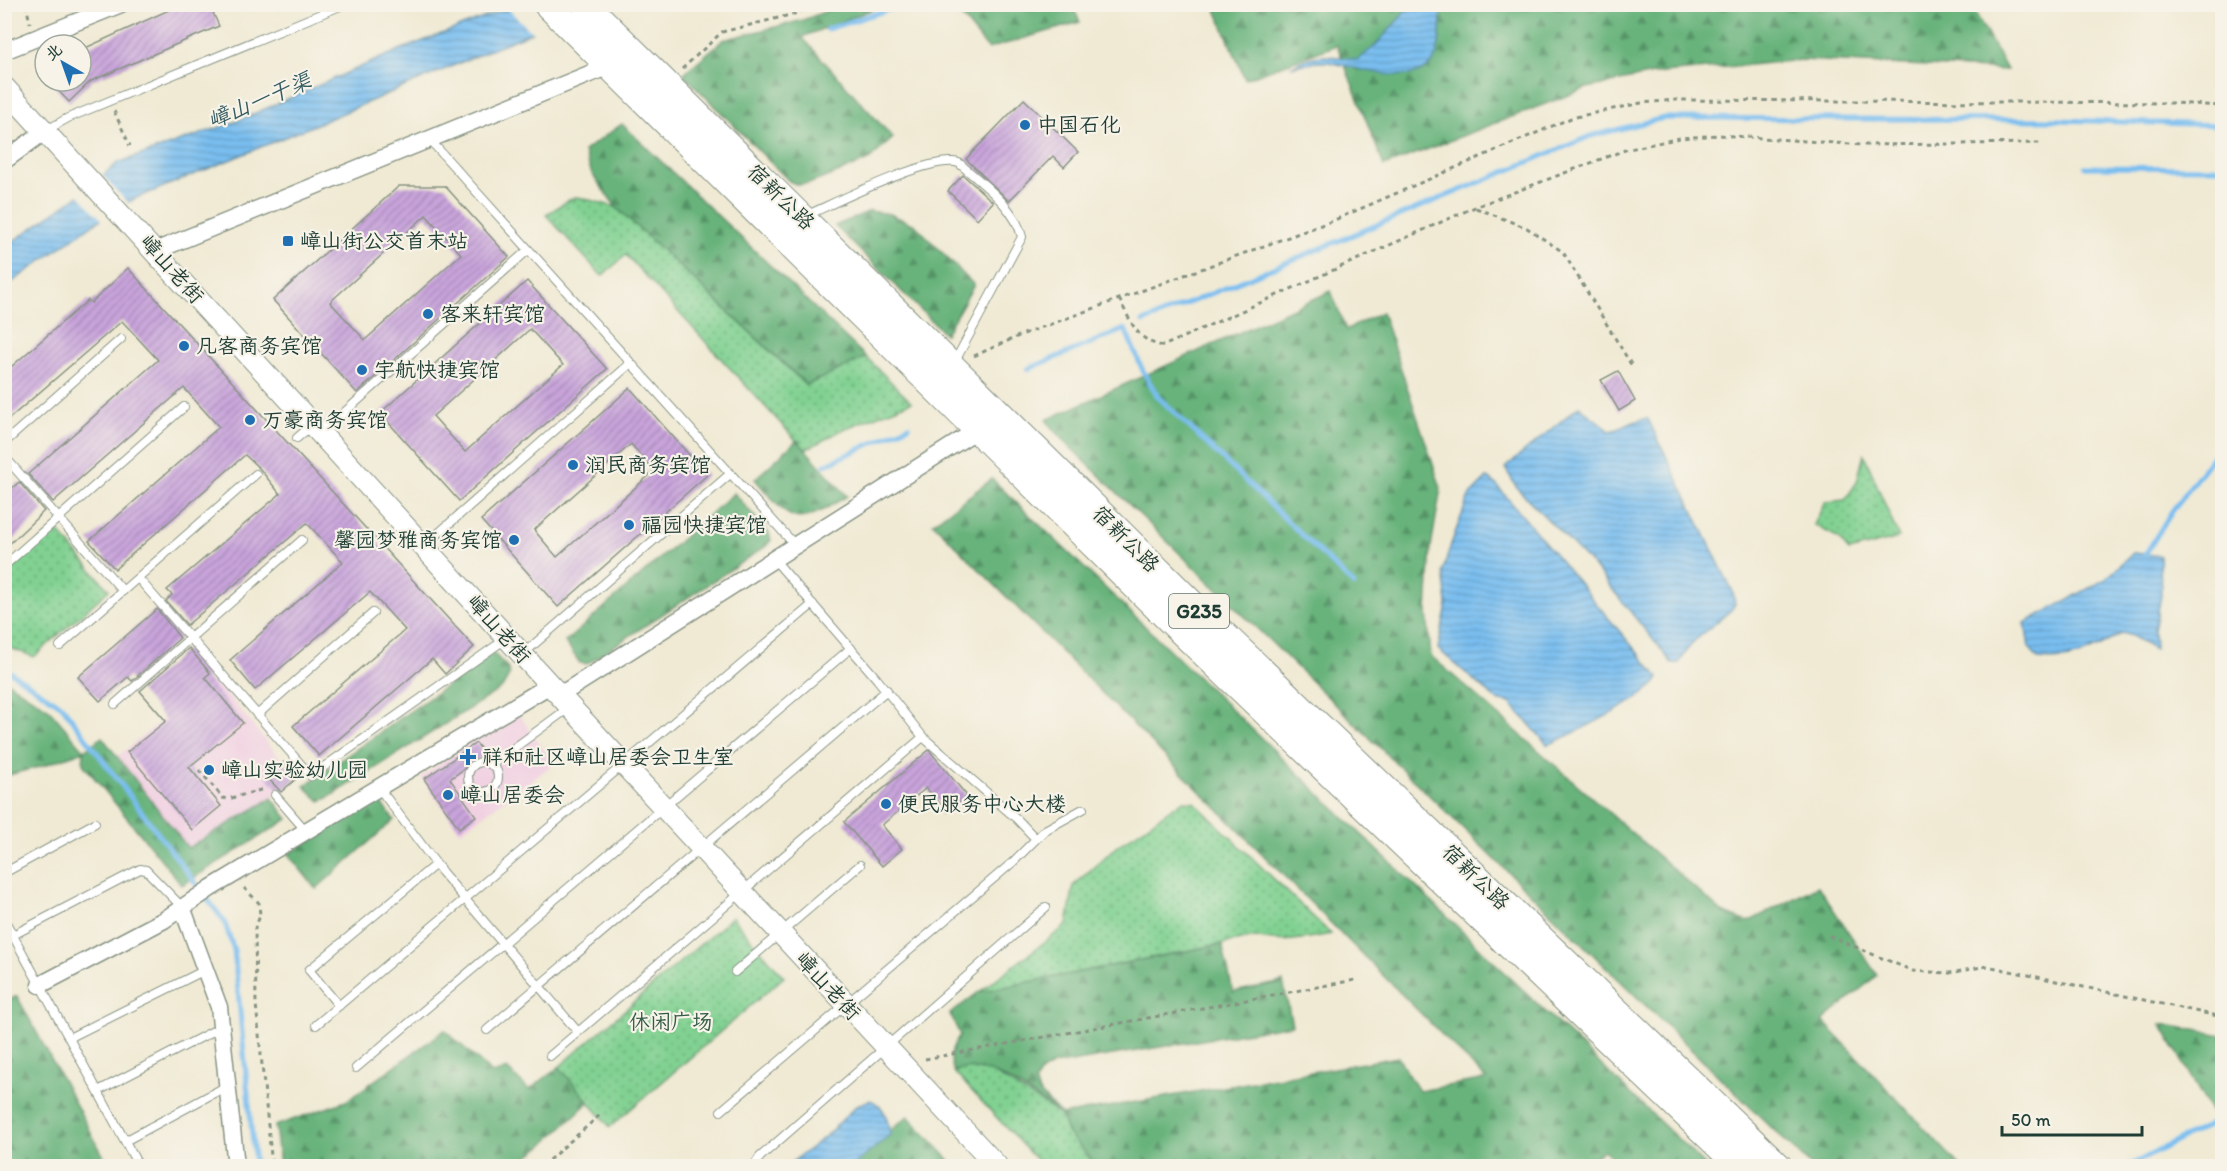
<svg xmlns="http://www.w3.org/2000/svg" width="2227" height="1171" font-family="Itim,'LXGW WenKai TC',sans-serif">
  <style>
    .built { fill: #f1d0e2 }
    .green { fill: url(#green-dots); stroke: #508763; stroke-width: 1.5 }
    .forest { fill: url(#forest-firs); stroke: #447858; stroke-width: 1.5 }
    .water { fill: url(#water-rules); stroke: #4c7e92; stroke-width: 1.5 }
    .pier { fill: #f0ead4 }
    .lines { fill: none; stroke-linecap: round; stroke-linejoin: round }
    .stream { stroke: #79bef0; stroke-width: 5 }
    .building { fill: url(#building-hatch); fill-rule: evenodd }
    .service-casing { stroke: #889484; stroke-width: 10 }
    .minor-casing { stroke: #889484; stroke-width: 19 }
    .tertiary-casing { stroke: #889484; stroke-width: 23 }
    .trunk-casing { stroke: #889484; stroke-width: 29 }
    .path { stroke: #889484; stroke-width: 3; stroke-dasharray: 4.5 4.5; stroke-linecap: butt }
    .service { stroke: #fff; stroke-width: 8 }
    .minor { stroke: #fff; stroke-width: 16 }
    .tertiary { stroke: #fff; stroke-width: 21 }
    .trunk { stroke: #fff; stroke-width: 27 }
    .poi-dot { fill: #1f6fb2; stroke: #f7f3e8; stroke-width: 2 }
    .labels { text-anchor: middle; stroke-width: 4.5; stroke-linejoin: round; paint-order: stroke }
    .shield { fill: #f7f3e8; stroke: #60746a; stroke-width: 1.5 }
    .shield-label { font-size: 20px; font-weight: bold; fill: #1f3d34 }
    .poi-label { font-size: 21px; fill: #1f3d34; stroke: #f7f3e8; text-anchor: start }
    .street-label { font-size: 21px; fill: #1f3d34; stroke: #f7f3e8 }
    .park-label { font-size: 21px; fill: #335b47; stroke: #f7f3e8 }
    .water-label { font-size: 22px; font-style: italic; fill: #365d63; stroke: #f7f3e8 }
  </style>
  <defs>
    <pattern id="green-dots" width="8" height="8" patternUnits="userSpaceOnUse" patternTransform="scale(1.5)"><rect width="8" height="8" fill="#81d192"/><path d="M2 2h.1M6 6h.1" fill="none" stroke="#69ab78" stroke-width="1.8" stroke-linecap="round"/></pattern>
    <pattern id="forest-firs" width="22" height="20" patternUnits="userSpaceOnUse" patternTransform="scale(1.5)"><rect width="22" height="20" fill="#68b37c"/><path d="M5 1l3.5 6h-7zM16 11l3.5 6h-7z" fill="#559366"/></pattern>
    <pattern id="water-rules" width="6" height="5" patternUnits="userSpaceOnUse" patternTransform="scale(1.5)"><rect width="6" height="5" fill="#79bef0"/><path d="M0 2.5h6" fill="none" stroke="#639cc3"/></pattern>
    <pattern id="building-hatch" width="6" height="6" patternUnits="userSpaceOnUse" patternTransform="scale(1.5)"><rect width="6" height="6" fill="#c9a4dc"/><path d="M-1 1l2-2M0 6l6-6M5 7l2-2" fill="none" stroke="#a387b3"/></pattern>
  </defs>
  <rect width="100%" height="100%" fill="#f7f3e8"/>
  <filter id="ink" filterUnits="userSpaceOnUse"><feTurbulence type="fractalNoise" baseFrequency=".0167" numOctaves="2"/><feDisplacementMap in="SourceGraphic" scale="12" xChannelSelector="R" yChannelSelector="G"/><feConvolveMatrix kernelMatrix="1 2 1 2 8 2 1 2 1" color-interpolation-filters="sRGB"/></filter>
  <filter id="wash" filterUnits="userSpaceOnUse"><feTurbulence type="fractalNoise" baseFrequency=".008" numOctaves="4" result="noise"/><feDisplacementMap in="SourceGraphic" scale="24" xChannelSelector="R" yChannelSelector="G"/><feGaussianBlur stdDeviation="1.35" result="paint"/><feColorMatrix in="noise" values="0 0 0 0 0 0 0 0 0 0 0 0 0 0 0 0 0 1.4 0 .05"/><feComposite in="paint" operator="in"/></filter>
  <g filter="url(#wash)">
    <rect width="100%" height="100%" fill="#f0ead4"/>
    <path class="built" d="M214,679L297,778L263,806L188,848L118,756Z
      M515,709L554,764L460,832L421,777Z"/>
    <path class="green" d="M578,197L616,207L806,385L866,357L911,402L844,429L805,450L626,255L602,276L546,215L569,200Z
      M1864,454L1899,538L1849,551L1837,537L1814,525L1825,502L1845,500L1857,482Z
      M55,528L109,590L34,657L5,646V573Z
      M1182,801L1194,802L1331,934C1304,939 1282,944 1256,937L979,992L1067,925L1074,885L1116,847Z
      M732,917L784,977L610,1127L559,1067Z
      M964,1067H980L995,1074L1061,1115L1067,1132L1097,1166H1042L954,1072Z"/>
    <path class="forest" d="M1703,4L1708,10L1718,4L1971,5L2007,70L1802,60L1653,74L1587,88L1384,166L1337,45L1245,79L1214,5Z
      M842,5H884L802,37L893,138L870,159L845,170L811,183L798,185L789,181L683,74L723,40L803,20Z
      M952,5H1072L1080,22L988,49Z
      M622,124L866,357L807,385L616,207L592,174L584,151Z
      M870,211L890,214L915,225L974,285L945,334L835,226Z
      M1331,291L1346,330L1382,312L1441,488L1431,547L1427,612L1431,656L1722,912L1748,922L1818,886L1877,975L1823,1021L1960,1166H1811L1070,447L1046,420Z
      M797,440L847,496C793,529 794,525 755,479Z
      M992,479L1706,1166H1621L1604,1150L1583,1166H1097L1067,1132L1061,1114C1033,1097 986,1056 954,1072C948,1058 951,1048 960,1035L950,1014L979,992L1222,944L1233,992L1283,982L1292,1025L1053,1065L1041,1072L1035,1082L1039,1092L1061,1115L1398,1057L1419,1091L1486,1079L933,523Z
      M734,493L769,533L771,540L765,547L587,664L580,663L565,642Z
      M493,653L507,667L510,674L502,688L328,798L320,801L304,786Z
      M4,680L48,708L84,750L102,737L188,848L272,798L288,819L182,885L83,764L84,751L42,766L5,776Z
      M378,799L394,820L316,889L288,854Z
      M17,996L109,1166H5V1002Z
      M2161,1024L2222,1035V1106L2211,1112Z
      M445,1030L493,1074L507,1069L529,1090L559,1067L589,1102L542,1146L514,1166H476L469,1156L450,1166H280L275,1126L346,1101Z
      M908,1116L955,1166H846Z"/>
    <path class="water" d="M517,5H595L322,122L134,199L95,223L5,287V247L78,196L118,163L235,122L397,51Z
      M1411,5H1441C1440,21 1442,41 1436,56C1421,93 1355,66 1328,62C1315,61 1303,64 1291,67C1313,51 1332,56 1358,60L1376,45Z
      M1579,406L1610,431C1625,429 1634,418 1648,419L1733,592L1735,604L1731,610L1692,643L1679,663H1672L1595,568L1517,488L1505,468Z
      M1487,478L1494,482L1659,678C1651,697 1570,735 1548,745L1510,703L1497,700L1438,649L1447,604L1443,571L1451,544L1469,496Z
      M2133,553L2160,556L2161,596L2154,630L2155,649L2132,636L2122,633C2093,651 2073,663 2038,659L2029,647L2025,623L2106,579Z
      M870,1100C885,1105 888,1120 890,1135L853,1166H787L827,1135L857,1105Z"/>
    <path class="pier" d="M511,4H598L534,34L506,7Z
      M101,174L130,205L103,221L77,193Z"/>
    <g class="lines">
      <path class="stream" d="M827,29L906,4
        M2085,167L2222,168
        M1143,322L1591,136L1664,118L2059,120L2222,125
        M1028,369L1125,329L1143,371L1158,397L1354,585
        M825,465L909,426
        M2145,555L2172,511L2222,444
        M4,668L62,706L224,921L234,950L255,1166
        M2129,1166L2222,1118"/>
    </g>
    <g id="blocks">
      <path class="building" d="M182,4H209L219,26L91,81L69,102L49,81H81V50Z
        M1024,99L1078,152L1064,167L1053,156L1009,201L966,159Z
        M963,175L993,202L977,219L948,191Z
        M399,186H445L509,257L357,393L273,300ZM426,215L461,254L365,340L330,302Z
        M128,268L474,647L445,674L432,659L319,756L293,726L405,630L370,592L255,690L230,660L343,562L307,523L187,625L166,601L172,595L167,590L280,494L260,469L245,455L115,569L89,541L219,427L184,388L53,502L28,474L158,360L122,321L4,423V373L88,300L91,303Z
        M527,281L607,369L459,501L380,413ZM530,329L563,365L465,452L433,416Z
        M1618,371L1635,401L1619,411L1601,380Z
        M630,388L707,475L558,607L481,520ZM631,444L654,471L557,557L534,530Z
        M19,482L44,511L4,549V495Z
        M157,609L180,638L132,681L128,677L100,701L78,677Z
        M189,648L210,673L205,677L243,723L189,767L221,806L192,830L127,752L166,721L140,691Z
        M476,743L485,754L450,779L476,816L459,828L424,779Z
        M929,750L967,796L948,812L926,788L882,825L902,849L882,866L844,822Z
        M284,762L297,778L281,792L267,777Z"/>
    </g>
  </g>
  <g filter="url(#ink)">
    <use href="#blocks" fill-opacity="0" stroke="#889484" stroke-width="1.5"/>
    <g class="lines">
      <defs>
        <path id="service" d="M45,131L68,118L345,4
          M429,139L794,544
          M805,216C835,203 931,154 959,163C981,183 1015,206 1022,237L954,363
          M321,433L528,250
          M297,438L313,424
          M4,443L121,339
          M4,456L123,591
          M424,546L631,363
          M773,558L877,679L923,737L1017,819L1036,839
          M4,566L184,407
          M138,578L311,776L507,638
          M60,646L256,474
          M523,654L730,474
          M115,704L302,540
          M257,715L373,613
          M468 777a15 15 0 1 1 30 0a15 15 0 1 1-30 0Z
          M491,765L570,707
          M379,788L442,872L578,1032
          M275,795L306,831
          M4,873L95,823
          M4,919L138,1165
          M13,935L140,869L146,870L182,907
          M735,972L860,865
          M339,1006L309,970L436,864
          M316,1025L813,604
          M487,1030L887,690
          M69,1038L205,970
          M550,1056L923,737
          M356,1068L851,648
          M98,1091L221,1027
          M721,1111L1013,862L1045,830L1083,809
          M125,1141L227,1086
          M754,1166L760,1157L1046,907"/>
        <path id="minor" d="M4,51L121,4
          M4,161L45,131
          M155,251L609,66
          M560,695L977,430
          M182,907L219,1007L236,1166
          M40,985L164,920L211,888L550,685"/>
        <path id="tertiary" d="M4,87L550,685L997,1166"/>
        <path id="trunk" d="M547,4L1181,631L1740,1166
          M585,4L1200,612L1778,1166"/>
      </defs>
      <use href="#service" class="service-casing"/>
      <use href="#minor" class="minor-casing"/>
      <use href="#tertiary" class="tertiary-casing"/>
      <use href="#trunk" class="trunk-casing"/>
      <path class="path" d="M26,4L30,23
        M231,4H236
        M464,4L465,8
        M682,69L722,32L794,14L817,4
        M114,111L130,146
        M1476,208L1527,228L1563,252L1632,366
        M1119,299C1131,321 1136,341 1163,346L1475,207L1625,150L1680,138L1719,135L1863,145L2043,143
        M974,356L1021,335L1332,221L1571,118L1641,103L1676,100L2174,103L2222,106
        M199,770L223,798L228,799L264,789
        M244,888L259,903L260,916L255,928L256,1004L272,1166
        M1829,936L1913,971L1950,973L1987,966L2222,1017
        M925,1059L1355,980
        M542,1166L600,1115"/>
      <use href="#service" class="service"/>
      <use href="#minor" class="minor"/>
      <use href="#tertiary" class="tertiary"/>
      <use href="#trunk" class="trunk"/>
    </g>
  </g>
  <g class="poi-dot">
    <circle cx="1025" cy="125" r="6"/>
    <rect x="282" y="235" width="12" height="12" rx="3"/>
    <circle cx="428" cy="314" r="6"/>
    <circle cx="184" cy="346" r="6"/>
    <circle cx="362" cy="370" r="6"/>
    <circle cx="250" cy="420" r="6"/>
    <circle cx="573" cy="465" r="6"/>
    <circle cx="629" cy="525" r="6"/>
    <circle cx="514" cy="540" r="6"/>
    <path d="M465 748h6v6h6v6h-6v6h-6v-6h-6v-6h6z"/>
    <circle cx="209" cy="770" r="6"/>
    <circle cx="448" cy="795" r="6"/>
    <circle cx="886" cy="804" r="6"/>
  </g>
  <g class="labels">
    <rect class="shield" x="1169" y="594" width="60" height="34" rx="4.5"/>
    <g class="shield-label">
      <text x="1199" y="618">G235</text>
    </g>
    <g class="poi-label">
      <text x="1037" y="132">中国石化</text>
      <text x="300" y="248">嶂山街公交首末站</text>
      <text x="440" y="321">客来轩宾馆</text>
      <text x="196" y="353">凡客商务宾馆</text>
      <text x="374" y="377">宇航快捷宾馆</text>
      <text x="262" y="427">万豪商务宾馆</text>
      <text x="585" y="472">润民商务宾馆</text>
      <text x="641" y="532">福园快捷宾馆</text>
      <text x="502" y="547" text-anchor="end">馨园梦雅商务宾馆</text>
      <text x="482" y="764">祥和社区嶂山居委会卫生室</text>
      <text x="221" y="777">嶂山实验幼儿园</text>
      <text x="460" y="802">嶂山居委会</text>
      <text x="898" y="811">便民服务中心大楼</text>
    </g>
    <g class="street-label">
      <text transform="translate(781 197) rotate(44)" y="7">宿新公路</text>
      <text transform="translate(172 269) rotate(48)" y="7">嶂山老街</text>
      <text transform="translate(1126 539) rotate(45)" y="7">宿新公路</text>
      <text transform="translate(499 629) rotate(48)" y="7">嶂山老街</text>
      <text transform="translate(1476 877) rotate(44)" y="7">宿新公路</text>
      <text transform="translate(828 986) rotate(47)" y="7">嶂山老街</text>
    </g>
    <g class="park-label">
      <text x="671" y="1029">休闲广场</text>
    </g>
    <g class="water-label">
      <text transform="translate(259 100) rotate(-23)" y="8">嶂山一干渠</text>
    </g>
  </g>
  <rect width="2227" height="1171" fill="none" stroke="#f7f3e8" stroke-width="24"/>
  <g transform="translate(63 63) rotate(320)"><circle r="28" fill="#f7f3e8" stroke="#a1aaa0" stroke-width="1.5"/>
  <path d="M0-4.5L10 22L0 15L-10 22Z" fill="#1f6fb2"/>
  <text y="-9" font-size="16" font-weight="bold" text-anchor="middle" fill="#1f3d34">北</text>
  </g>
  <path d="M2002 1126v9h140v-9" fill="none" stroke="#1f3d34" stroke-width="3"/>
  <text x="2011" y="1126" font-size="18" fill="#1f3d34" stroke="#f7f3e8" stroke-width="4.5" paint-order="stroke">50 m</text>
</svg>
